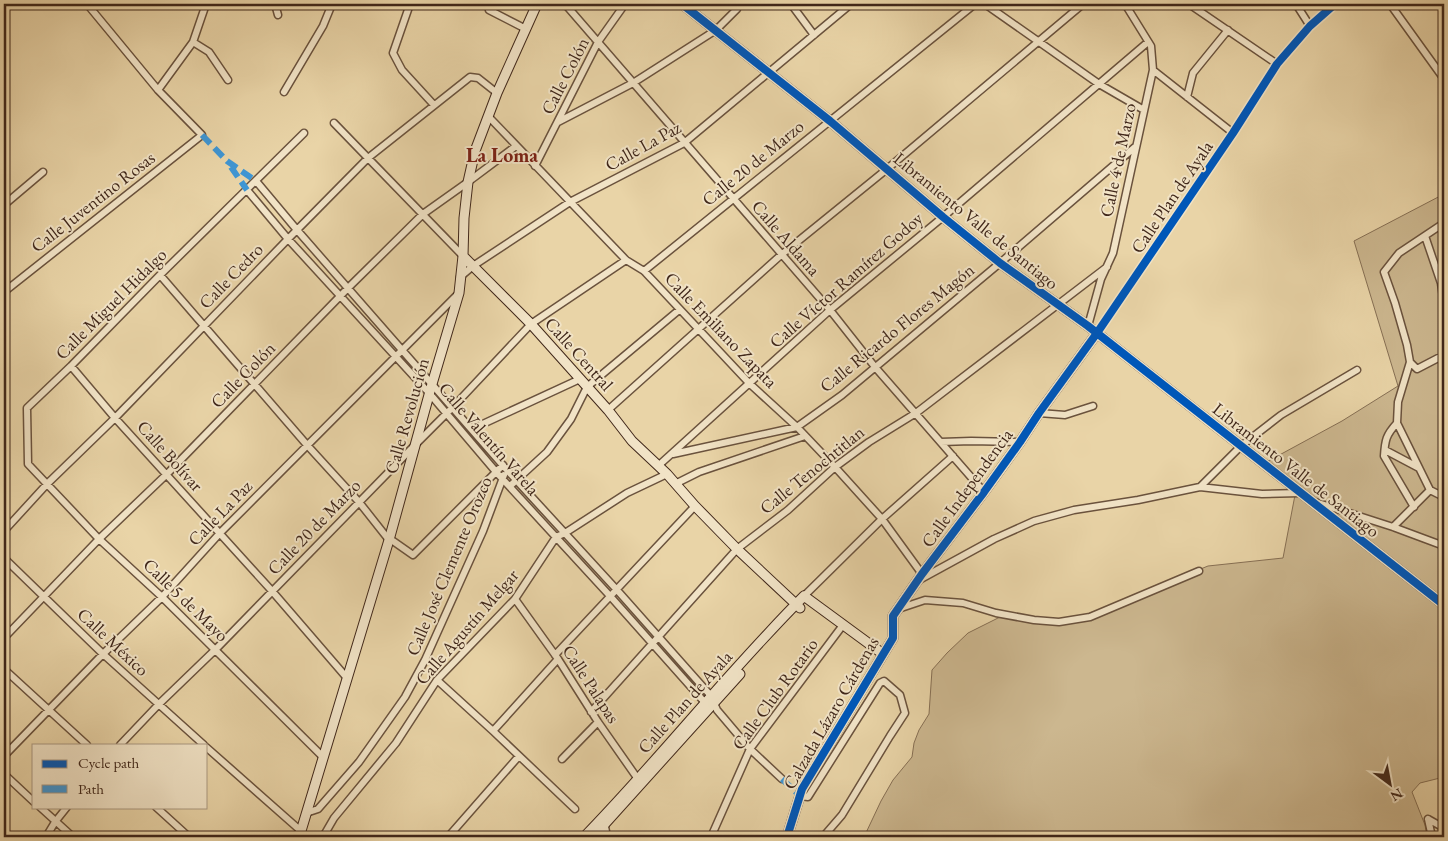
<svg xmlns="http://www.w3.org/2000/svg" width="1448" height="841" font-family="'EB Garamond',serif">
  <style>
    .green { fill: #ccb78f; stroke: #866f54 }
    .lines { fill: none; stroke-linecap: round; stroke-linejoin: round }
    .street-casing { stroke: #6a523d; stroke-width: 9 }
    .secondary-casing { stroke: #40271a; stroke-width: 11 }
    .street { stroke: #f1e3c6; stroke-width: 6 }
    .secondary { stroke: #f1e3c6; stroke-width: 9 }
    .quiet { stroke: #3f96d4; stroke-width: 6; stroke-dasharray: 12 6; stroke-linecap: butt }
    .cycleway-casing { stroke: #f1e3c6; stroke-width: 11 }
    .cycleway { stroke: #0057b8; stroke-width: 8 }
    .labels { text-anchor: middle; stroke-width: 4; stroke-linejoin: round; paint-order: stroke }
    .street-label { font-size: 18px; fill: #40271a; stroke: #f1e3c6 }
    .quarter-label { font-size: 20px; font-weight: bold; fill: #7a1f14; stroke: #f1e3c6 }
  </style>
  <rect width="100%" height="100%" fill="#e9d4a7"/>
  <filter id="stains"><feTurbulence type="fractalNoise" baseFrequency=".004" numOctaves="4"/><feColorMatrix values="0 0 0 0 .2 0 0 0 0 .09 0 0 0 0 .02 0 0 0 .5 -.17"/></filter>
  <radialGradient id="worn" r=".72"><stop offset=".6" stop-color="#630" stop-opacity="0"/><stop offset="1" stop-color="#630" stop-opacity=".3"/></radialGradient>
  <path class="green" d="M1444,194V777L1420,783L1412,792L1425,825L1427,837H864L881,801L893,780L912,757L914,743L919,730L929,714L932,670L947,653L968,633L1008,613L1037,620L1068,621L1120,602L1208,566L1283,558L1295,495L1261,465L1342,421L1398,386L1354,241Z"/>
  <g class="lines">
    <defs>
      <path id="street" d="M275,4L278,15
        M410,4L393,53L402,70L434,105
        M565,4L830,310L875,367L984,492
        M791,4L814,35
        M985,4L1099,84L1144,110
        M1189,4L1277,64
        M1296,4L1310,26
        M1390,4L1444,79
        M489,10L526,29
        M193,42L209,52L228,80
        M1153,70L1233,133
        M158,90L193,42L206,4
        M284,92L323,26L332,4
        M1187,97L1193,73L1228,30
        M488,116L626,260L644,271L750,384L797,427L835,467L882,519L922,574
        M558,122L633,83L716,30L737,9
        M334,123L463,256
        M304,133L160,275L71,366L27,408L28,464L99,539L162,597L323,757
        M535,166L598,42L625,4
        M256,181L297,230L507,470L617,590L711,696L717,710L750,749L782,779
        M247,190L288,239L430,394L497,473L610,596L707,705
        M4,205L43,172
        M1425,236L1441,283L1444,304
        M644,271C754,181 865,93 975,4
        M160,275L307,445L359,502L389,540L393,541L413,555L503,465
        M460,277L473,266L570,202L684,143L851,4
        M4,292L202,135L158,90L87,4
        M1088,326L1101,279L1113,253L1153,70L1151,46L1125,4
        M1097,333L1233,133L1277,64L1310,26L1335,4
        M1410,362L1417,369L1442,356L1444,346
        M71,366L115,418L272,591L347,678
        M608,410L781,255L887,169L1083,4
        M1039,413L1065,415L1093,406
        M1397,423L1430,490
        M472,429L580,379
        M941,442L971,441L1020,442
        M1385,450L1419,468
        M673,454L797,427L842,395L1000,263L1135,147
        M658,466L830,310L943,217L1148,42
        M675,484L699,472L805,436
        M510,486L547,452L571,419L587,387L679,310
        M1200,487L1241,446L1281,415L1357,370
        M1315,502L1393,527L1444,546
        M1414,507L1384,456C1385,440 1386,435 1397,423L1398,402L1410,362L1407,345L1395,303L1384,272L1399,253L1444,223
        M1393,527L1430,490L1444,497
        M4,531L47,484L115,418L288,239L368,158L470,77L478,78L497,93
        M4,558L103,654L204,745
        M919,580L994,539L1034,521L1074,510L1138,500L1200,487L1262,494L1300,493
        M804,596L882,519L953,456
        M515,599L558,659L598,722L640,782
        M898,609L925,600L963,603L996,613L1034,620L1059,622L1090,617L1199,571
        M4,638L99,539L167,474L348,288L423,214L468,182L516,146
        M555,655L695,506
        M4,669L87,745
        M437,680L493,731L575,809
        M591,712L737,549L788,510L835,467L869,442L916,413L1107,267
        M493,731L558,659
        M120,745L159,704L216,649L416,444L453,407L531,324L626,260
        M206,747L301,831
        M4,756L103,654L162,597L220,533L459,293
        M562,759L598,722
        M4,774L34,802
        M800,796L808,797L880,683L884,681L900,695L905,713L890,736L842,815L823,837
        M40,807L73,837
        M156,807L189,837
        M306,813L318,809L359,762L405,697L425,660L483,531L504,475
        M1428,819L1444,828
        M1428,819L1432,837
        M604,821L607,837
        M46,837L55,822L67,807
        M323,837L334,818L396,743L437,680L515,599L556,537L565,533L627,493L667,474
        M448,837L519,756
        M711,837L750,749L843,625"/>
      <path id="secondary" d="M682,4L830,121L943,217L1000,263L1088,326L1444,605
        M463,256L531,324L608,410L632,441L667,474L695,506L737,549L800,608
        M297,837L301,831L389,540L432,384L459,293L463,256L464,218L468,182L475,151L497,93L537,4
        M584,837C660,759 727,673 804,596L883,654
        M593,837L740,674
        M787,837L802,789L893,638V616L922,574L984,492L1020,442L1039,413L1097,333"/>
    </defs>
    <use href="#street" class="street-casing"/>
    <use href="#secondary" class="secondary-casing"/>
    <use href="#street" class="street"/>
    <use href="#secondary" class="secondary"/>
    <path class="quiet" d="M202,135L227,161L256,181
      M231,167L247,190
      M782,779L800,796"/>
    <defs>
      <path id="cycleway" d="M682,4L830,121L943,217L1000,263L1088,326L1444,605
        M787,837L802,789L893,638V616L922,574L984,492L1020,442L1039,413L1097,333L1233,133L1277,64L1310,26L1335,4"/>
    </defs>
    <use href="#cycleway" class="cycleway-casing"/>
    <use href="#cycleway" class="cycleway"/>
  </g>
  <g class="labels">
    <g class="street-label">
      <text transform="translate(565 76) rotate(-63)" y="6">Calle Colón</text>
      <text transform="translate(643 146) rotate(-29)" y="6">Calle La Paz</text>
      <text transform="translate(1118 160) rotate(-78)" y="6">Calle 4 de Marzo</text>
      <text transform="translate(753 163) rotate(-39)" y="6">Calle 20 de Marzo</text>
      <text transform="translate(1172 197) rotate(-56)" y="6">Calle Plan de Ayala</text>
      <text transform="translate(93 202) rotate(-38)" y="6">Calle Juventino Rosas</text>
      <text transform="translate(976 221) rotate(39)" y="6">Libramiento Valle de Santiago</text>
      <text transform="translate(786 238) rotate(49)" y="6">Calle Aldama</text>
      <text transform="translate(231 276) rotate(-46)" y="6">Calle Cedro</text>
      <text transform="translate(846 280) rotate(-41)" y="6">Calle Víctor Ramírez Godoy</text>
      <text transform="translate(111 304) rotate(-45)" y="6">Calle Miguel Hidalgo</text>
      <text transform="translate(897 328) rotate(-39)" y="6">Calle Ricardo Flores Magón</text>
      <text transform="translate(721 330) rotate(46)" y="6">Calle Emiliano Zapata</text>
      <text transform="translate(579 354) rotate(48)" y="6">Calle Central</text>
      <text transform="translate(243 375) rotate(-46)" y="6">Calle Colón</text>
      <text transform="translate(407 416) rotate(-74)" y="6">Calle Revolución</text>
      <text transform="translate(489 439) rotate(49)" y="6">Calle Valentín Varela</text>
      <text transform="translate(170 456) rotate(48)" y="6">Calle Bolívar</text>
      <text transform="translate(812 470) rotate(-39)" y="6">Calle Tenochtitlan</text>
      <text transform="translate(1296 470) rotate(38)" y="6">Libramiento Valle de Santiago</text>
      <text transform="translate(967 488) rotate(-54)" y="6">Calle Independencia</text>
      <text transform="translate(220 513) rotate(-46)" y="6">Calle La Paz</text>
      <text transform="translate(314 527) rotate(-46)" y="6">Calle 20 de Marzo</text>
      <text transform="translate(449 566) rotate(-67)" y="6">Calle José Clemente Orozco</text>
      <text transform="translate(186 600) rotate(44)" y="6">Calle 5 de Mayo</text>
      <text transform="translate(467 627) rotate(-49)" y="6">Calle Agustín Melgar</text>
      <text transform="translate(113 642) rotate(43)" y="6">Calle México</text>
      <text transform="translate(591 684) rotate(57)" y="6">Calle Palapas</text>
      <text transform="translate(775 694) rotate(-54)" y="6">Calle Club Rotario</text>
      <text transform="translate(685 702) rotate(-48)" y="6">Calle Plan de Ayala</text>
      <text transform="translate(831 713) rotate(-60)" y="6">Calzada Lázaro Cárdenas</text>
    </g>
    <g class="quarter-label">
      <text x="502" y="162">La Loma</text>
    </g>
  </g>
  <rect width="1448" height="841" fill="none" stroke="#e9d4a7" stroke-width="20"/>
  <rect x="5" y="5" width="1438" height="831" fill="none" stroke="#40271a" stroke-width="2.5"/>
  <rect x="10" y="10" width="1428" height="821" fill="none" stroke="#40271a"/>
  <rect x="32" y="744" width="175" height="65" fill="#f1e3c6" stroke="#aa9881"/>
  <rect x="42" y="760" width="25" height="8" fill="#0057b8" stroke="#aa9881"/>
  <text x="78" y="768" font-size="15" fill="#40271a">Cycle path</text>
  <rect x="42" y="785" width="25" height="8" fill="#3f96d4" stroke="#aa9881"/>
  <text x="78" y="794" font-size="15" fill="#40271a">Path</text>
  <g transform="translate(1390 784) rotate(148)" stroke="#f1e3c6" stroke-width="4" paint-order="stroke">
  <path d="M0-4L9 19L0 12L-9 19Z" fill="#40271a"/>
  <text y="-8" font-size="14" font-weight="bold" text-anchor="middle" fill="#40271a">N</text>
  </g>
  <rect width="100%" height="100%" filter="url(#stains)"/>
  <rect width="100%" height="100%" fill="url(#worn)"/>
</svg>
